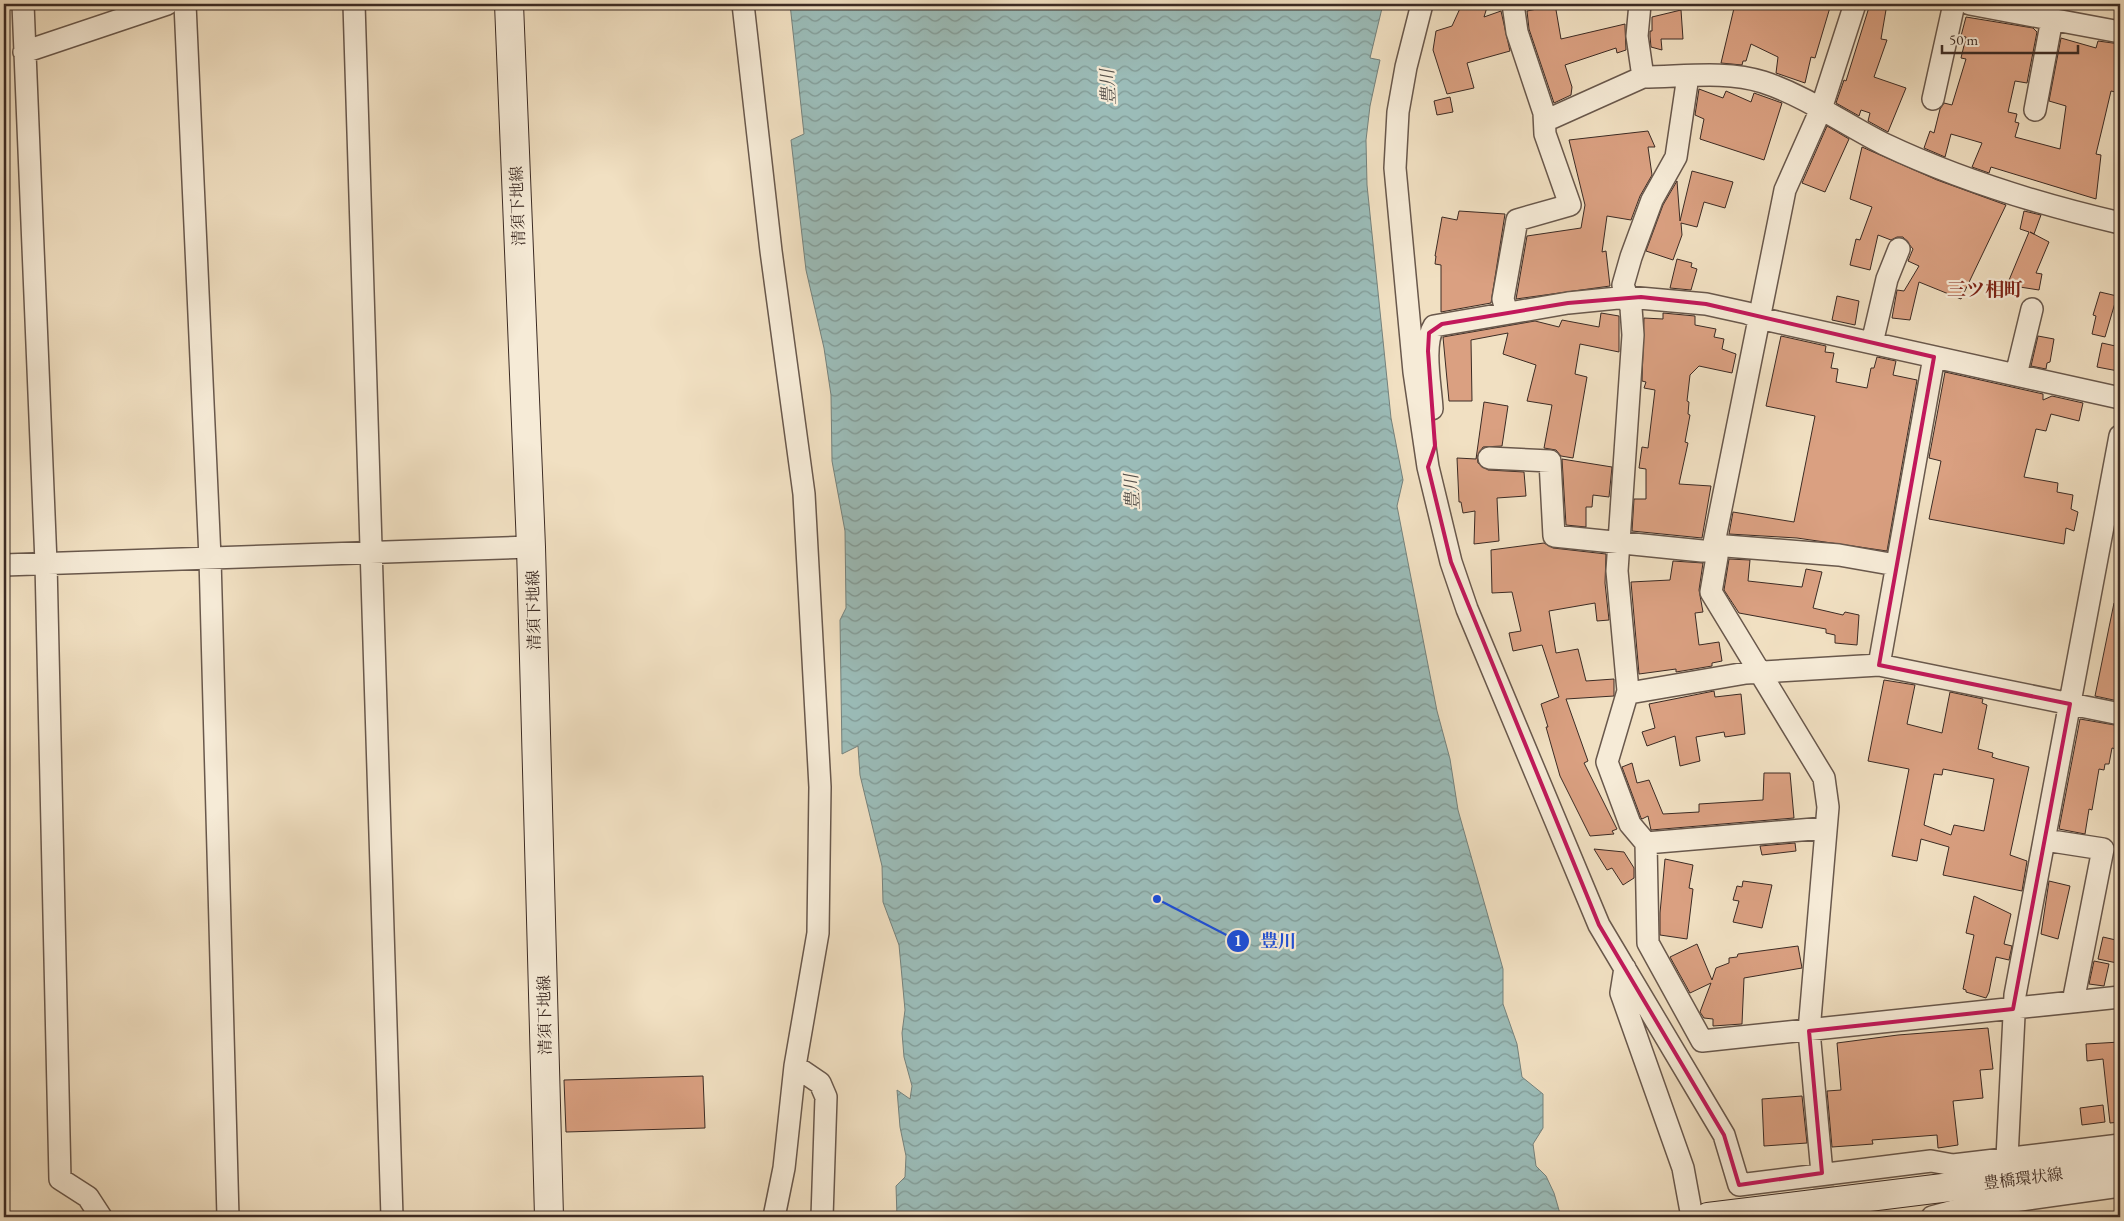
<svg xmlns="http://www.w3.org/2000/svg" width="2124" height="1221" font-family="'EB Garamond','Noto Serif JP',serif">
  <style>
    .water { fill: url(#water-waves); stroke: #75827d }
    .building { fill: #daa081; stroke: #3c2b24; fill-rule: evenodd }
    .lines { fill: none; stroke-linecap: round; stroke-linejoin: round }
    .minor-tunnel { stroke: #cdbca2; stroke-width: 21; stroke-dasharray: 21 11; stroke-linecap: butt }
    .minor-casing { stroke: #69584c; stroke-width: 24 }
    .secondary-casing { stroke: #3c2b24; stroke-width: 30 }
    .minor { stroke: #f6ebd7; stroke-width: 21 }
    .secondary { stroke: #f6ebd7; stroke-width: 28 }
    .marked { fill: none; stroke: #c2185b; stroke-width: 4; stroke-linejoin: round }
    .labels { text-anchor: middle; stroke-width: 4.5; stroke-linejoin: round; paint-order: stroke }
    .street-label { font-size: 16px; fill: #3c2b24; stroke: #f6ebd7 }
    .water-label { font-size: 18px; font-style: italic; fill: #544f49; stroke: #f6ebd7 }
    .quarter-label { font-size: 19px; font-weight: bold; fill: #7a1f14; stroke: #f6ebd7 }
    .leader { fill: none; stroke: #1d4ed8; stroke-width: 2 }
    .callout-dot { fill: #1d4ed8; stroke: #f6ebd7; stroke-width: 2 }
    .mark-label { font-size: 15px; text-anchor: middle; font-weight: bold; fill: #fff }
    .callout-label { font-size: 18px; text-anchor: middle; font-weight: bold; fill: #1d4ed8; stroke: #f6ebd7; stroke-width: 4.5; stroke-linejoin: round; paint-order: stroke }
  </style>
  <defs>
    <pattern id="water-waves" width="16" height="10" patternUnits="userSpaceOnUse" patternTransform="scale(1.25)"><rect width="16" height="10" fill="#9bbcb8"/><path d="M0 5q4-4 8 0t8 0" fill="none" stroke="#809995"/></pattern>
  </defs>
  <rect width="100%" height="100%" fill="#f1e0c2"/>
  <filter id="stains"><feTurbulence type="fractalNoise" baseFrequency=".004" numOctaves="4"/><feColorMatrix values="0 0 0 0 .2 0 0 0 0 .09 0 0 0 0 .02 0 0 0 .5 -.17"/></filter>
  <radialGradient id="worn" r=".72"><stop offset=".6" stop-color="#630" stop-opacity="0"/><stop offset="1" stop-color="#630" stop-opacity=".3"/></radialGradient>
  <path class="water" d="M790,4H1383L1370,58L1380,60L1370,106L1366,140L1367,185L1391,418L1403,480L1397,506L1437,711L1450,759L1458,810L1503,969V1004L1517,1044L1522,1077L1543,1094V1128L1533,1144L1536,1166L1546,1176L1554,1193L1561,1217H897L896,1186L905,1177L906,1156L900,1127L897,1090L910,1099L912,1086L904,1057L902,1033L905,1010L899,945L883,902L882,866L860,775L858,746L842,754L840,620L846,608L845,531L832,461L831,395L824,348L806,270L791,140L804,134Z"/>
  <path class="building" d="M1462,4H1488L1484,17L1501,11L1510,51L1467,63L1474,88L1447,94L1433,50L1436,31L1452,26Z
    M1537,4H1555L1561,39L1625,24V27L1626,50L1617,53L1616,48L1565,65L1572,87L1571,95L1554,103L1529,29L1527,11L1537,9Z
    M1735,4H1831L1815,58L1811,57L1805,83L1776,73L1778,57L1751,44L1746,61H1743L1742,65L1721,63Z
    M1870,4H1887L1881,39L1887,40L1874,77L1906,88L1888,132L1868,121L1870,113L1861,110L1859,116L1836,103L1844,80L1846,81Z
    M1681,10L1683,39H1661L1662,50L1651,47L1650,36V31H1652V17Z
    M1966,17L2033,28L2037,32L2027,83L2015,81L2008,112L2017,114L2015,122L2019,123L2015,137L2060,149L2066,106L2049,101L2061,38L2096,48L2098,41L2120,44V93L2111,91L2103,125L2096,154L2101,155L2096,199L1991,167L1989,173L1972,167L1982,143L1951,134L1945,157L1924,148L1930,131L1934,133L1940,109L1944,103L1952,105L1966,59L1961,58L1966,37L1961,36Z
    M1699,89L1723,98L1726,91L1751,102L1754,93L1782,103L1764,160L1700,139L1704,119L1695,115Z
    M1450,97L1453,112L1437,115L1434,101Z
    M1827,126L1849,139L1825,192L1802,183Z
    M1648,131L1655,147H1648L1652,175L1640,196L1631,220L1607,216L1602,252L1606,251L1610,286L1516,299L1527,236L1581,228L1585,205L1569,140Z
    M1862,147L1937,180L2006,205L1961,299L1919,282L1910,320L1892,318L1897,290L1904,291L1919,266L1908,261L1913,249L1903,237H1897L1891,240L1878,235L1870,270L1850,265L1856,239L1860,240L1872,207L1850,199Z
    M1692,171L1733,182L1725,208L1704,202L1697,227L1681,223L1682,235L1673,260L1646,251L1663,205L1677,181L1680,221Z
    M1459,211L1505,214L1491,303L1441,312V265L1435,264L1436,256H1435L1442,217L1457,220Z
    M2024,211L2041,215L2034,234L2030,232L2049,242L2036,273L2042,274L2039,290L2007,285L2029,232L2020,229Z
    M1677,259L1692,263L1691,267L1697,269L1691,290L1670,288Z
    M2100,292L2117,296L2105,337L2092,334L2096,316L2093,315Z
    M1837,296L1859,301L1855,325L1832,320Z
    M1601,313L1619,316V352L1580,344L1575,374L1587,377L1573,458L1561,456L1556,450L1544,448L1552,405L1527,401L1536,365L1503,354L1508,333L1471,340L1472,401H1449L1443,337L1535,321L1559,327L1562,320L1599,327Z
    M1663,313L1695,316V325L1716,329L1714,337L1724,339L1722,349L1736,354L1732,373L1699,366L1690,375L1687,401L1689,402L1688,414L1690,415L1685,442L1688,443L1679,484L1711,486L1702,538L1632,531L1634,499H1646V469L1639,468L1642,447L1648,448L1655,390L1644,388L1646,382L1642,381L1644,318L1663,319Z
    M1781,336L1826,346L1825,352L1834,353L1831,368L1838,369L1836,382L1867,388L1871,368H1874L1877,357L1896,361L1893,375L1917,380L1887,551L1797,538L1729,534L1733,512L1794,522L1815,416L1766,406Z
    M2038,336L2054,339L2050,362L2047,363L2046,369L2031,366Z
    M2102,343L2120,347L2118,371L2097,367Z
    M1945,372L2043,394V400L2052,396L2083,403L2079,421L2051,414L2046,431L2036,429L2024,477L2058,483L2057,492L2073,495L2071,509L2078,512L2074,531L2066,528L2064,544L1929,519L1941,461L1929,458Z
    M1484,402L1508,406L1502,446L1483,447L1477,457L1478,463L1488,470L1524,472L1526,496L1497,498L1499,541L1474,544L1475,511L1463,513L1461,502H1459L1457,458L1476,459Z
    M1562,459L1612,467L1609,497L1593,495L1592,507H1586V527L1566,525Z
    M1544,543L1553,548L1606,554L1605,583L1609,620L1597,621L1595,603L1549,611L1556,653L1578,649L1586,681L1614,679V696L1566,699L1588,761L1584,763L1617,829L1612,831L1614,834L1590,836L1560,776L1546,727H1548L1541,704L1559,697L1542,645L1513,651L1509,633L1521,631L1512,592L1492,593L1491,550Z
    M1729,559L1750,560L1748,581L1802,587L1806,569L1822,572L1813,608L1843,615L1845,612L1859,615L1857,645L1835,643V635L1826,633V629L1739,613L1724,590Z
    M1673,561L1703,563L1699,590L1703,612L1695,613L1699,645L1719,642L1722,661L1712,663V666L1676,672V669L1639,674L1631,582L1670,580Z
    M2114,603L2120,604V688L2118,701L2095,696Z
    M1884,680L1915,685L1907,724L1942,733L1950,692L1983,699L1982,703L1987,705L1978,749L1993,753L1992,757L1998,759L2029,767L2010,855L2027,861L2022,891L1943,875L1949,847L1921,839L1917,861L1892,856L1909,769L1868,761ZM1943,769L1994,779L1984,831L1954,825L1951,835L1924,825L1934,774L1942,775Z
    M1714,691L1715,697L1741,694L1745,734L1725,737L1724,732L1696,737L1700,761L1680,766L1675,736L1647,746L1642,732L1655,728L1649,704Z
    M2080,719L2120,726L2116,749L2112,748L2109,764H2105L2104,770L2099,769L2092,810L2089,809L2085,834L2059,829Z
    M1632,763L1637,783L1649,780L1663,814L1699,812V804L1763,800L1764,773H1790L1794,818L1651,830L1648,816L1642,819L1641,818L1622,767Z
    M1795,843L1796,851L1762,855L1760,846Z
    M1594,849L1624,852L1634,868V878L1623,885L1612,868L1607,870Z
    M1665,859L1693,865L1689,888L1693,889L1687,939L1660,935V913Z
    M1743,881L1772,885L1762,928L1733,922L1739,901L1733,900L1737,886L1742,887Z
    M2049,881L2070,886L2058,939L2041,934Z
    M1974,896L2011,914L2004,944L2012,946L2009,960L1996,957L1989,992L1986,998L1966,992V990L1963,989L1974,935L1966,933Z
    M2103,937L2120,941L2117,963L2098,959Z
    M1697,944L1712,980L1716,968L1729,963V958L1737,957L1738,954L1798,946L1802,968L1744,978L1742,1024L1713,1026V1019L1704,1018L1700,1012L1711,983L1690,993L1670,957Z
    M2094,961L2109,964L2104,986L2089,984Z
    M1988,1028L1993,1069L1980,1070L1983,1098L1953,1101L1958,1145L1938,1148L1937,1135L1872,1140L1873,1144L1832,1147L1827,1091L1841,1090L1837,1043L1898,1035Z
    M2120,1042V1122L2110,1123L2103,1059L2087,1061L2086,1044Z
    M703,1076L705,1128L566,1132L564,1080Z
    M1802,1096L1807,1143L1764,1146L1762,1099Z
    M2103,1105L2105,1122L2082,1125L2080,1108Z"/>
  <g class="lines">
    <path class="minor-tunnel" d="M1822,1173L1827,1217"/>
    <defs>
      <path id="minor" d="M23,4L46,563L60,1179L88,1197L101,1217
        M185,4L210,558L228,1217
        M354,4L392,1217
        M743,4L771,251L804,494L820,787L818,933L795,1066L784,1168L774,1217
        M1422,4L1406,67L1398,112L1395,168L1414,372L1428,467L1451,562L1467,609L1599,925L1724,1135L1739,1185L1931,1161L1953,1165L2120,1145
        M1640,4L1637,36L1643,77C1681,77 1726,70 1763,82C1806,96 1844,124 1884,144C1960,180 2038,204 2120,223
        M1970,4L2120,32
        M24,52L167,4
        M1688,76L1676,157L1652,200L1631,257L1623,285L1631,308L1633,335L1617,571L1628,691L1607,762L1630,824L1646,843L1648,943L1702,1041L2120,997
        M1933,99L1954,4
        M2035,110L2052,19
        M1545,121L1643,77
        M1507,313L1503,299L1517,220L1570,205L1545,134L1544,113L1517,32L1513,4
        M1872,343L1887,279L1899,249
        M2016,375L2032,309
        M1432,409C1431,387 1422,345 1434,326L1568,303L1628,297L1706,304L1747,313L1759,318L2120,398
        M1489,458L1550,461L1554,536L1702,551L1716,550L1726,546L1839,555L1896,565
        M4,565L531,547
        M1879,665L1934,357
        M1628,691L1635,692L1746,673L1879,665L2120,714
        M2045,840L2103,849L2073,1002
        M1646,843L1825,828
        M1625,968L1621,993L1683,1168L1692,1217
        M795,1066L820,1083L826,1097L822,1217
        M2007,1158L2015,995L2120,436
        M1822,1173L1809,1031L1828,807L1824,778L1711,592L1717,557L1714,543L1785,190L1821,109L1855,4
        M1932,1217L1965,1208L2120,1186"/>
      <path id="secondary" d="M509,4L531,547L549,1217
        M1708,1217L2120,1166"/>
    </defs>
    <use href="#minor" class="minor-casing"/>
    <use href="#secondary" class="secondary-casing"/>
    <use href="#minor" class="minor"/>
    <use href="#secondary" class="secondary"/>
  </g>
  <path class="marked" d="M1641,297L1706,304L1934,357L1879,665L2070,704L2013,1009L1809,1031L1822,1173L1739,1185L1724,1135L1599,925L1451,562L1428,467L1435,446L1428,351L1429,333L1442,324L1568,303Z"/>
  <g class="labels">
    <g class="street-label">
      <text transform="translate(517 206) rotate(-92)" y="6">清須下地線</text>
      <text transform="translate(533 610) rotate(-91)" y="6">清須下地線</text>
      <text transform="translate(544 1015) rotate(-91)" y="6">清須下地線</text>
      <text transform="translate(2023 1178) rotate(-7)" y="6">豊橋環状線</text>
    </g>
    <g class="water-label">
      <text transform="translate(1108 87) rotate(-93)" y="6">豊川</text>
      <text transform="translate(1132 492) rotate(-93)" y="6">豊川</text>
    </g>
    <g class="quarter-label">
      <text x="1985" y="296">三ツ相町</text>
    </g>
  </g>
  <path class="leader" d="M1157 899L1238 941"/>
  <g class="callout-dot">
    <circle cx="1157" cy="899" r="5"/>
    <circle cx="1238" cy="941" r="12"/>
  </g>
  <g class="mark-label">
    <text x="1238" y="946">1</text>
  </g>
  <g class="callout-label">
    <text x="1278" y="947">豊川</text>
  </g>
  <rect width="2124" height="1221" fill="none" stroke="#f1e0c2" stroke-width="20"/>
  <rect x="5" y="5" width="2114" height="1211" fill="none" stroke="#3c2b24" stroke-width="2.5"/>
  <rect x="10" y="10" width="2104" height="1201" fill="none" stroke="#3c2b24"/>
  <path d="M1942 45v8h136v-8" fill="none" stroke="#3c2b24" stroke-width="2.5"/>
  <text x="1949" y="45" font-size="15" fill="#3c2b24" stroke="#f6ebd7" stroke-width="4" paint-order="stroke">50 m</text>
  <rect width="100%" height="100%" filter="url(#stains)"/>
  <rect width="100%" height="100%" fill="url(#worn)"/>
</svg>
